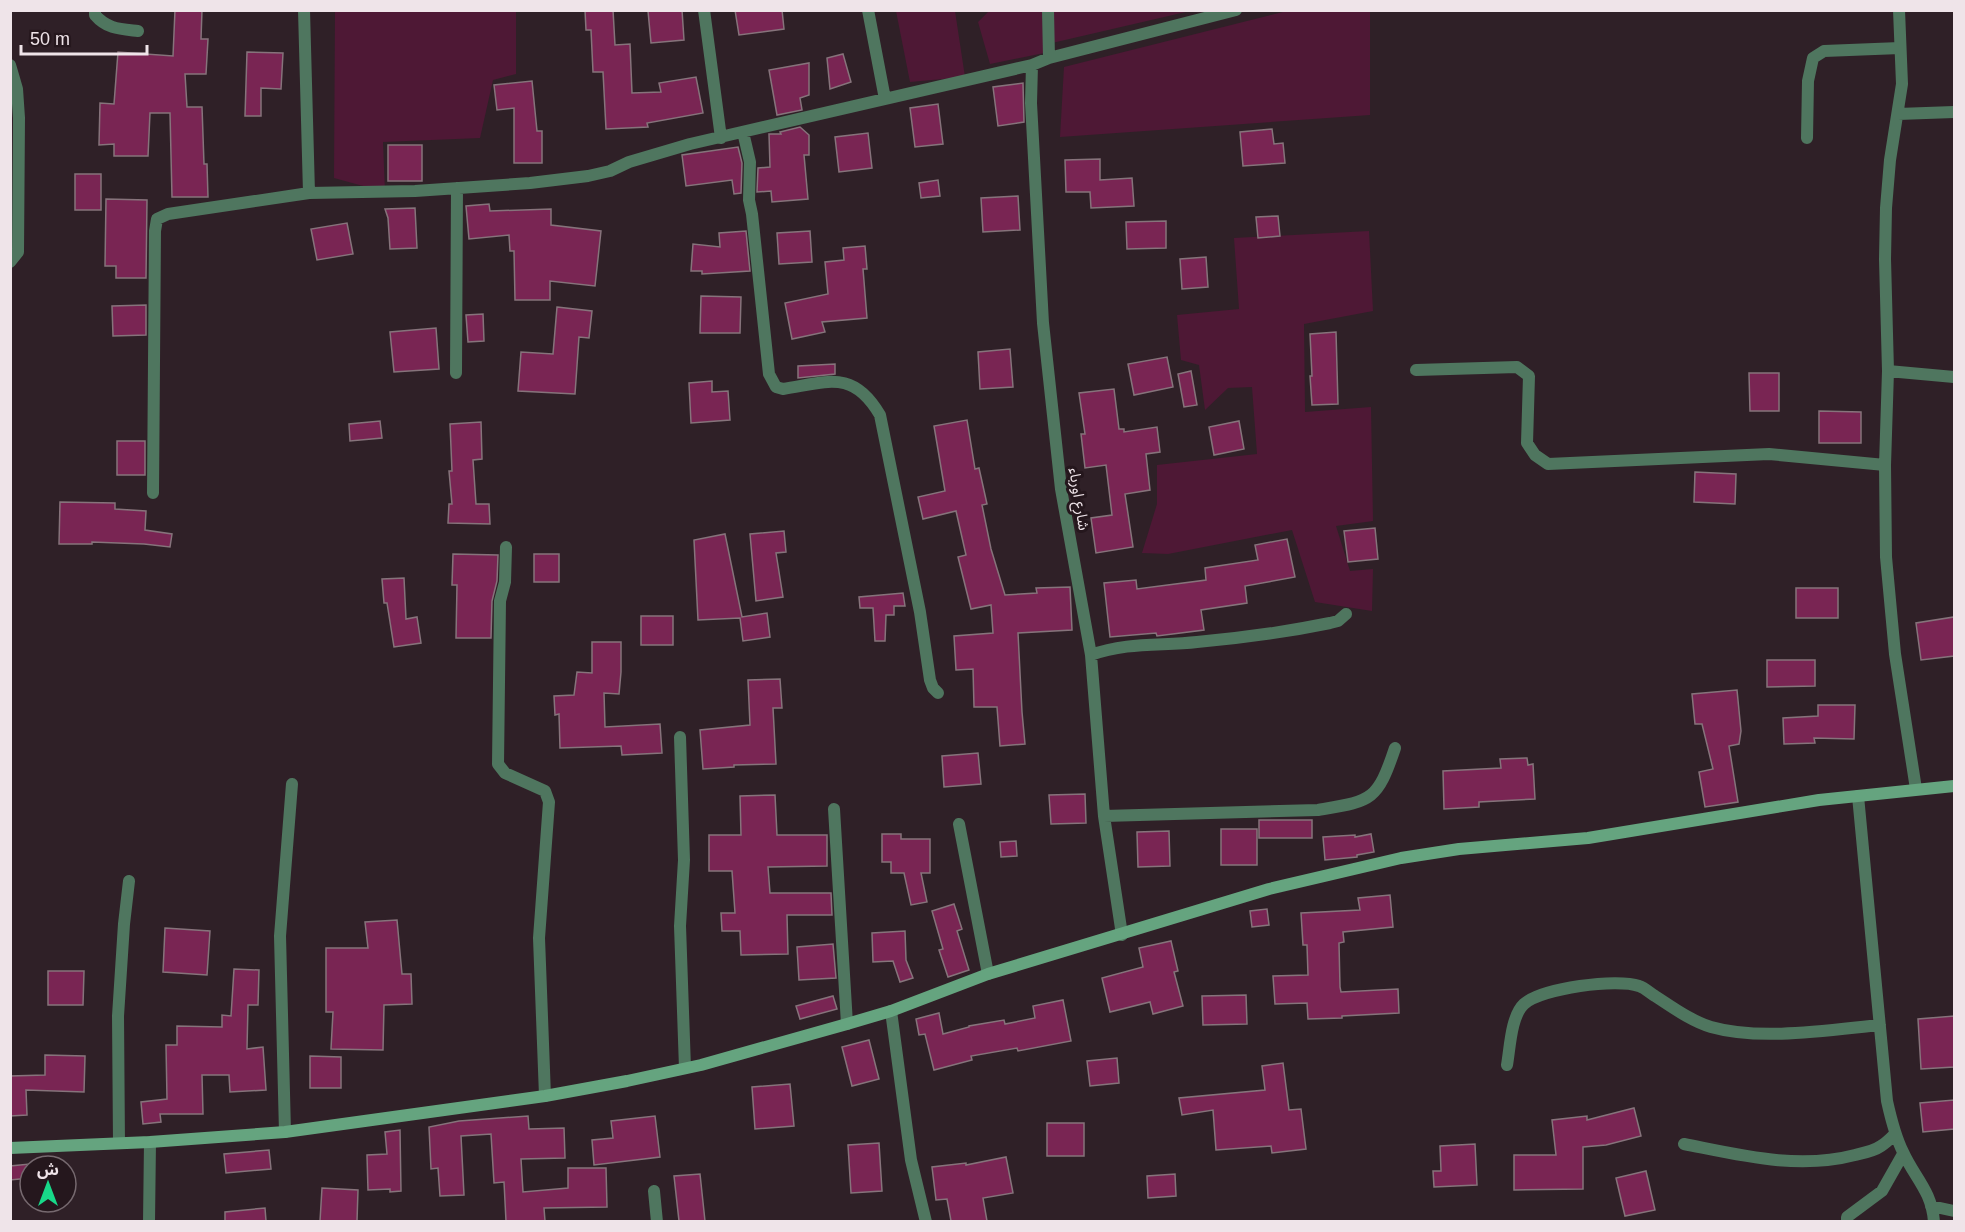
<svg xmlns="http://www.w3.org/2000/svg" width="1965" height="1232" font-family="Helvetica,'Noto Sans Arabic',sans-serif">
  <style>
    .green { fill: #4e1835 }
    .building { fill: #792553; stroke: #86737b; stroke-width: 1.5 }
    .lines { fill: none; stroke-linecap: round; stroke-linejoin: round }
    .street { stroke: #4f765f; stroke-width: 12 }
    .secondary { stroke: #65a47f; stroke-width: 12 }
    .labels { text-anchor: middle; stroke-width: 6; stroke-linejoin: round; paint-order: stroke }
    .street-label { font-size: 15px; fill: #efe4e9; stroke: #25171d }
  </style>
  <rect width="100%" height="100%" fill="#2f2027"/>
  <path class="green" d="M1051,10L1190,11L1052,43Z
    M335,11H516V74L493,80L480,138L383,142L385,192L334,178Z
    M896,11H955L965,77L910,82Z
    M989,11H1043L1044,53L990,64L978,22Z
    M1287,11H1370V115L1060,137L1064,67Z
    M1369,231L1373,311L1304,324L1305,412L1371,407L1373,521L1336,526L1350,571L1373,569L1372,611L1315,602L1292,530L1168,554L1142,553L1157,504V465L1257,454L1252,387L1228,388L1205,410L1199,365L1181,360L1177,315L1239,309L1234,238Z"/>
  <path class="building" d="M175,10H202L201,39H208L206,74H185L187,107H202L204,164H207L208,197H172L170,113H150L148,156H114V144L99,145L100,103L114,104L118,52L173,56Z
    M585,10H613L615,45L630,44L632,93L661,92L659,83L696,77L703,113L647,123L648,127L606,129L603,72H593L591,30H586Z
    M659,10H682L684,40L651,43L648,11Z
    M735,10H782L784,29L739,35Z
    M247,52L283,53L281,89L261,88V116H245Z
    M843,54L851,82L830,89L827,58Z
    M809,63V95L800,98L802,110L777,115L769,70Z
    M532,81L537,131H542V163H514V108L497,110L494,85Z
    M1023,83L1024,122L998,126L993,87Z
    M938,104L943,144L915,147L910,108Z
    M800,127L809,135V155H804L808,199L772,202L771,191L757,192L758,168L770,167L769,134H781L780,132Z
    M1272,129L1274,144L1283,143L1285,163L1243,166L1240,132Z
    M868,133L872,168L839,172L835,137Z
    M388,145H422V181H388Z
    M738,147L742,163L741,193L734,194L732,180L686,186L682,155Z
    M1100,159V180L1132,178L1134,206L1091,208L1090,192H1066L1065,160Z
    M75,174H101V210H75Z
    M938,180L940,196L921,198L919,183Z
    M1018,196L1020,230L983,232L981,198Z
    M106,199L147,200L146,278H116V266H105Z
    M489,204L490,211L551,209V225L601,231L595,286L550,281V300H515L514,251H510L509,235L469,239L466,206Z
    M415,208L417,248L390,249L388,218L385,209Z
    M1278,216L1280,236L1258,238L1256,217Z
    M1166,221V248L1127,249L1126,222Z
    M347,223L353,254L317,260L311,229Z
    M746,231L750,271L702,274V271H691L693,244L720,247L719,233Z
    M810,231L812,262L779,264L777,233Z
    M865,246L867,269H863L867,318L822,322L825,332L792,339L785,303L828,294L825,262L844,260L843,248Z
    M1206,257L1208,287L1182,289L1180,259Z
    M701,296L741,297L740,333H700Z
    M146,305V335L113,336L112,306Z
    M557,307L592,311L589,338L579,337L575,394L518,391L521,352L553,354Z
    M483,314L484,341L468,342L466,315Z
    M436,328L439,369L394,372L390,332Z
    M1336,332L1338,404L1312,405L1310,376H1312L1310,334Z
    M1010,349L1013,387L980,389L978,352Z
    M1167,357L1173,387L1134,395L1128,364Z
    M835,364V374L798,378V366Z
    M1191,371L1197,405L1184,407L1178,374Z
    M1749,373H1779V411H1750Z
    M712,381V392L728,391L730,420L691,423L689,383Z
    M1114,389L1119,429H1124V432L1157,427L1160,452L1146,454L1150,490L1125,494L1133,547L1096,553L1091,518L1112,515L1106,465L1085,468L1081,434H1085L1079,393Z
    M1819,411L1861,412V443H1819Z
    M967,420L975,469L979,468L987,504L982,505L991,549L1005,595L1037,593L1036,588L1070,587L1072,630L1018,633L1022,712L1025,744L1000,746L997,707H974L973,669L956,670L954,636L993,633L991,605L971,609L958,557L966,555L956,511L923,519L918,497L945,491L934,426Z
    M380,421L382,438L350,441L349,424Z
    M1239,421L1244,449L1214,455L1209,427Z
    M481,422L482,459L473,460L476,504H489L490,524L448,523L449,504H452L449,471H452L450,424Z
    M117,441H145V475H117Z
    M1695,472L1736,474L1735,504L1694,502Z
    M60,502L115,503V509L146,511L145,530L172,534L170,547L144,544L92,542V544H59Z
    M1375,528L1378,559L1348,562L1344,531Z
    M784,531L786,552L776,553L783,597L756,601L750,534Z
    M725,534L742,617L767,613L770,637L743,641L740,618L698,620L694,540Z
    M1287,539L1295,577L1245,586L1247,603L1201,610L1204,630L1157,636L1156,633L1110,637L1104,583L1136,580L1137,589L1206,580L1205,568L1258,560L1255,545Z
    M453,554L498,555L497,581L492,601L491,638H456L457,585H452Z
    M534,554H559V582H534Z
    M404,578L406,619L417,617L421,643L394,647L387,603H384L382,579Z
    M1796,588H1838V618H1796Z
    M903,593L905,606H894V615H886L885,641H875L873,608H860L859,597Z
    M641,616H673V645H641Z
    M1954,617V656L1921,660L1916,623Z
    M592,642H621V672L619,694L604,693L605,727L660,724L662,753L622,755L621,746L560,748L559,714L555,715L554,696L574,695L577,672L592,673Z
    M1767,660H1815V686L1767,687Z
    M780,679L782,708H773L776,764L734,765V767L703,769L700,730L750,725L748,680Z
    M1737,690L1741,731L1739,744L1729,746L1738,802L1705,807L1699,772L1713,769L1702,724H1695L1692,694Z
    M1818,705H1855L1854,739L1814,738L1815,743L1784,744L1783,718L1818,716Z
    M978,753L981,784L944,787L942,756Z
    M1527,758L1528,765L1533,764L1535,799L1479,802V807L1444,809L1443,771L1501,768L1500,759Z
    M1085,794L1086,823L1051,824L1049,795Z
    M775,795L777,835H827V866L768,867L770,893H831L832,915H787L788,954L741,955L740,931H722L721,913H735L732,871H709V835H741L740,796Z
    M1259,820H1312V838H1259Z
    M1221,829H1257V865H1221Z
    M1169,831L1170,866L1138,867L1137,832Z
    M882,834H901V839H930V873H921L927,902L911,905L904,873H891V862H882Z
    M1371,834L1374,852L1357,855V857L1325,860L1323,837L1355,835V837Z
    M1016,841L1017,856L1001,857L1000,842Z
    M1390,895L1393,927L1343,932L1344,942L1339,943L1340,987L1341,992L1398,989L1399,1013L1342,1016V1018L1308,1019L1307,1003L1275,1004L1273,976L1308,975L1307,945H1303L1301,913L1360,910L1358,898Z
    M954,904L962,929L957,931L969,970L948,977L939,950L943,949L932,911Z
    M1267,909L1269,925L1252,927L1250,911Z
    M397,920L402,974H411L412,1004L384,1005L383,1050L331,1049L333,1012H326V948H368L365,922Z
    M165,928L210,931L207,975L163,972Z
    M905,931L906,960L913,978L900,982L893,961L873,962L872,933Z
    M1171,941L1178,971L1174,972L1183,1006L1153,1014L1150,1002L1110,1012L1102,978L1143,967L1139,948Z
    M833,944L836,978L799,980L797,947Z
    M234,969L259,970L258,1005H248L247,1049L263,1047L266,1090L230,1092L229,1075H202L203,1114H160L161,1122L143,1124L141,1102L167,1099L166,1045H177V1026L222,1027V1015L231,1016Z
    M48,971H84L83,1005H48Z
    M1246,995L1247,1024L1203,1025L1202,996Z
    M833,996L837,1009L800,1019L796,1006Z
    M1063,1000L1071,1041L1018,1051L1017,1048L971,1056L972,1060L934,1070L925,1034L919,1035L916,1019L939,1013L943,1034L969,1027V1026L1004,1020L1005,1024L1035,1018L1033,1006Z
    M1954,1016V1067L1921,1069L1918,1019Z
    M869,1040L879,1079L852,1086L842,1047Z
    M45,1055L85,1056L84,1092L26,1090L27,1115L10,1116V1076L45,1075Z
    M310,1056L341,1057V1088H310Z
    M1117,1058L1119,1083L1090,1086L1087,1061Z
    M1283,1063L1289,1110L1301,1109L1306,1149L1272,1153L1271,1146L1216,1150L1213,1110L1182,1115L1179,1098L1265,1090L1262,1066Z
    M790,1084L794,1126L755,1129L752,1087Z
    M1954,1100V1129L1923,1132L1920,1103Z
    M1634,1108L1641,1136L1606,1145L1583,1147V1189L1514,1190V1155H1556L1552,1120L1587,1116V1120Z
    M528,1116L529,1129L564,1128L565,1158L521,1159L523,1192L568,1188V1168H606L607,1207L544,1208L545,1221H506L504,1182L494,1183L491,1134L461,1136L464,1195L440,1196L438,1168L431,1169L429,1127L459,1121Z
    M655,1116L660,1157L594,1165L592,1140L613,1138L611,1121Z
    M1047,1123H1084V1156H1047Z
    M400,1130L401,1191L390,1192V1189L368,1190L367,1155L387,1154L385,1132Z
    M879,1143L882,1191L851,1193L848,1145Z
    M1475,1144L1477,1185L1434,1187L1433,1171H1441L1440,1146Z
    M269,1150L271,1169L226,1173L224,1154Z
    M1006,1157L1013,1193L983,1198L987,1221H951L947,1199L936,1200L932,1167L966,1163V1165Z
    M30,1164V1178L10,1180V1166Z
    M1646,1171L1655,1210L1625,1216L1616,1178Z
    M700,1174L705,1221H679L674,1176Z
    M1175,1174L1176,1196L1148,1198L1147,1176Z
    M322,1188L358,1190L357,1221H320Z
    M265,1208L266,1221H225V1212Z"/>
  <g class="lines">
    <path class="street" d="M95,10V15C107,29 120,29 138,31
      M304,10L309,193L415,191L530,183L588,176L610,171L629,162L690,144L1032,65L1049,58
      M704,10L721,138
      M868,10L885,99
      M1048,10L1049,58L1236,10
      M1899,10L1902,84L1890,160L1886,208L1885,259L1888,371L1885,465L1886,557L1895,654L1916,789
      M10,65L17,89L19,118L18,252L10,262
      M1032,65L1031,103L1043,323L1061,489L1091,655L1104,816L1122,935
      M1898,114L1954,112
      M743,132L750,162L749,200L752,214L769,374L776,387L783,389C828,382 853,369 880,415L920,612L930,680L933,688L938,693
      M1807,138L1808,81L1813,58L1824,51L1900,48
      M1416,370L1517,367L1529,376L1527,443L1535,455L1548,464L1769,454L1885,465
      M1888,371L1954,377
      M456,373L457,188
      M153,493L155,231L157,219L168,214L309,193
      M506,547L505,582L500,601L498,764L505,773L545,791L549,802L539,938L545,1096
      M1091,655C1126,642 1161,646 1197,642C1242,638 1286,632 1330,623L1338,621L1346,614
      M680,737L684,860L680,926L685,1068
      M1858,796L1887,1101C1891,1119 1895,1136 1903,1152C1914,1177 1932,1191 1934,1222
      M834,809L847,1024
      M1104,816L1318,810C1371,801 1377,802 1395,748
      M959,824L988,974
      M891,1011L911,1160L926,1222
      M1507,1065C1510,1048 1511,1016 1524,1004C1542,988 1617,978 1639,986C1645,988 1650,993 1655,996C1672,1007 1691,1021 1711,1027C1760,1041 1829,1030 1880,1025
      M285,1132L280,936L292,784
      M119,1143L118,1016L124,924L129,881
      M1684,1144C1740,1155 1798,1170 1855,1155C1864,1153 1874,1151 1881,1146C1886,1143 1891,1138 1895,1134
      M654,1191L657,1222
      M1931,1206L1954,1211
      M149,1222L150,1142
      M1847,1222V1217L1882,1191L1903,1154"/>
    <path class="secondary" d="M10,1148L150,1142L285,1132L545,1096L627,1081L701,1065L847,1024L891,1011L988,974L1269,889L1401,858L1459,849L1588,838L1819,800L1954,786"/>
  </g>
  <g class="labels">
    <g class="street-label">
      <text transform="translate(1079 499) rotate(81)" y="5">شارع اورباء</text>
    </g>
  </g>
  <rect width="1965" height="1232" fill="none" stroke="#efe4e9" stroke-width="24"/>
  <g transform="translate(48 1184)"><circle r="28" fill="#25171d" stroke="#76696f" stroke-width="1.5"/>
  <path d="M0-4.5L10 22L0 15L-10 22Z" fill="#18d989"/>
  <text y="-9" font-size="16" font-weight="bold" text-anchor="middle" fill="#efe4e9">ش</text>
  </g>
  <path d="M21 45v9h126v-9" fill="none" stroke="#efe4e9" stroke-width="3"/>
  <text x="30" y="45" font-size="18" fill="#efe4e9" stroke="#25171d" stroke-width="4.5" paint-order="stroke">50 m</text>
</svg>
